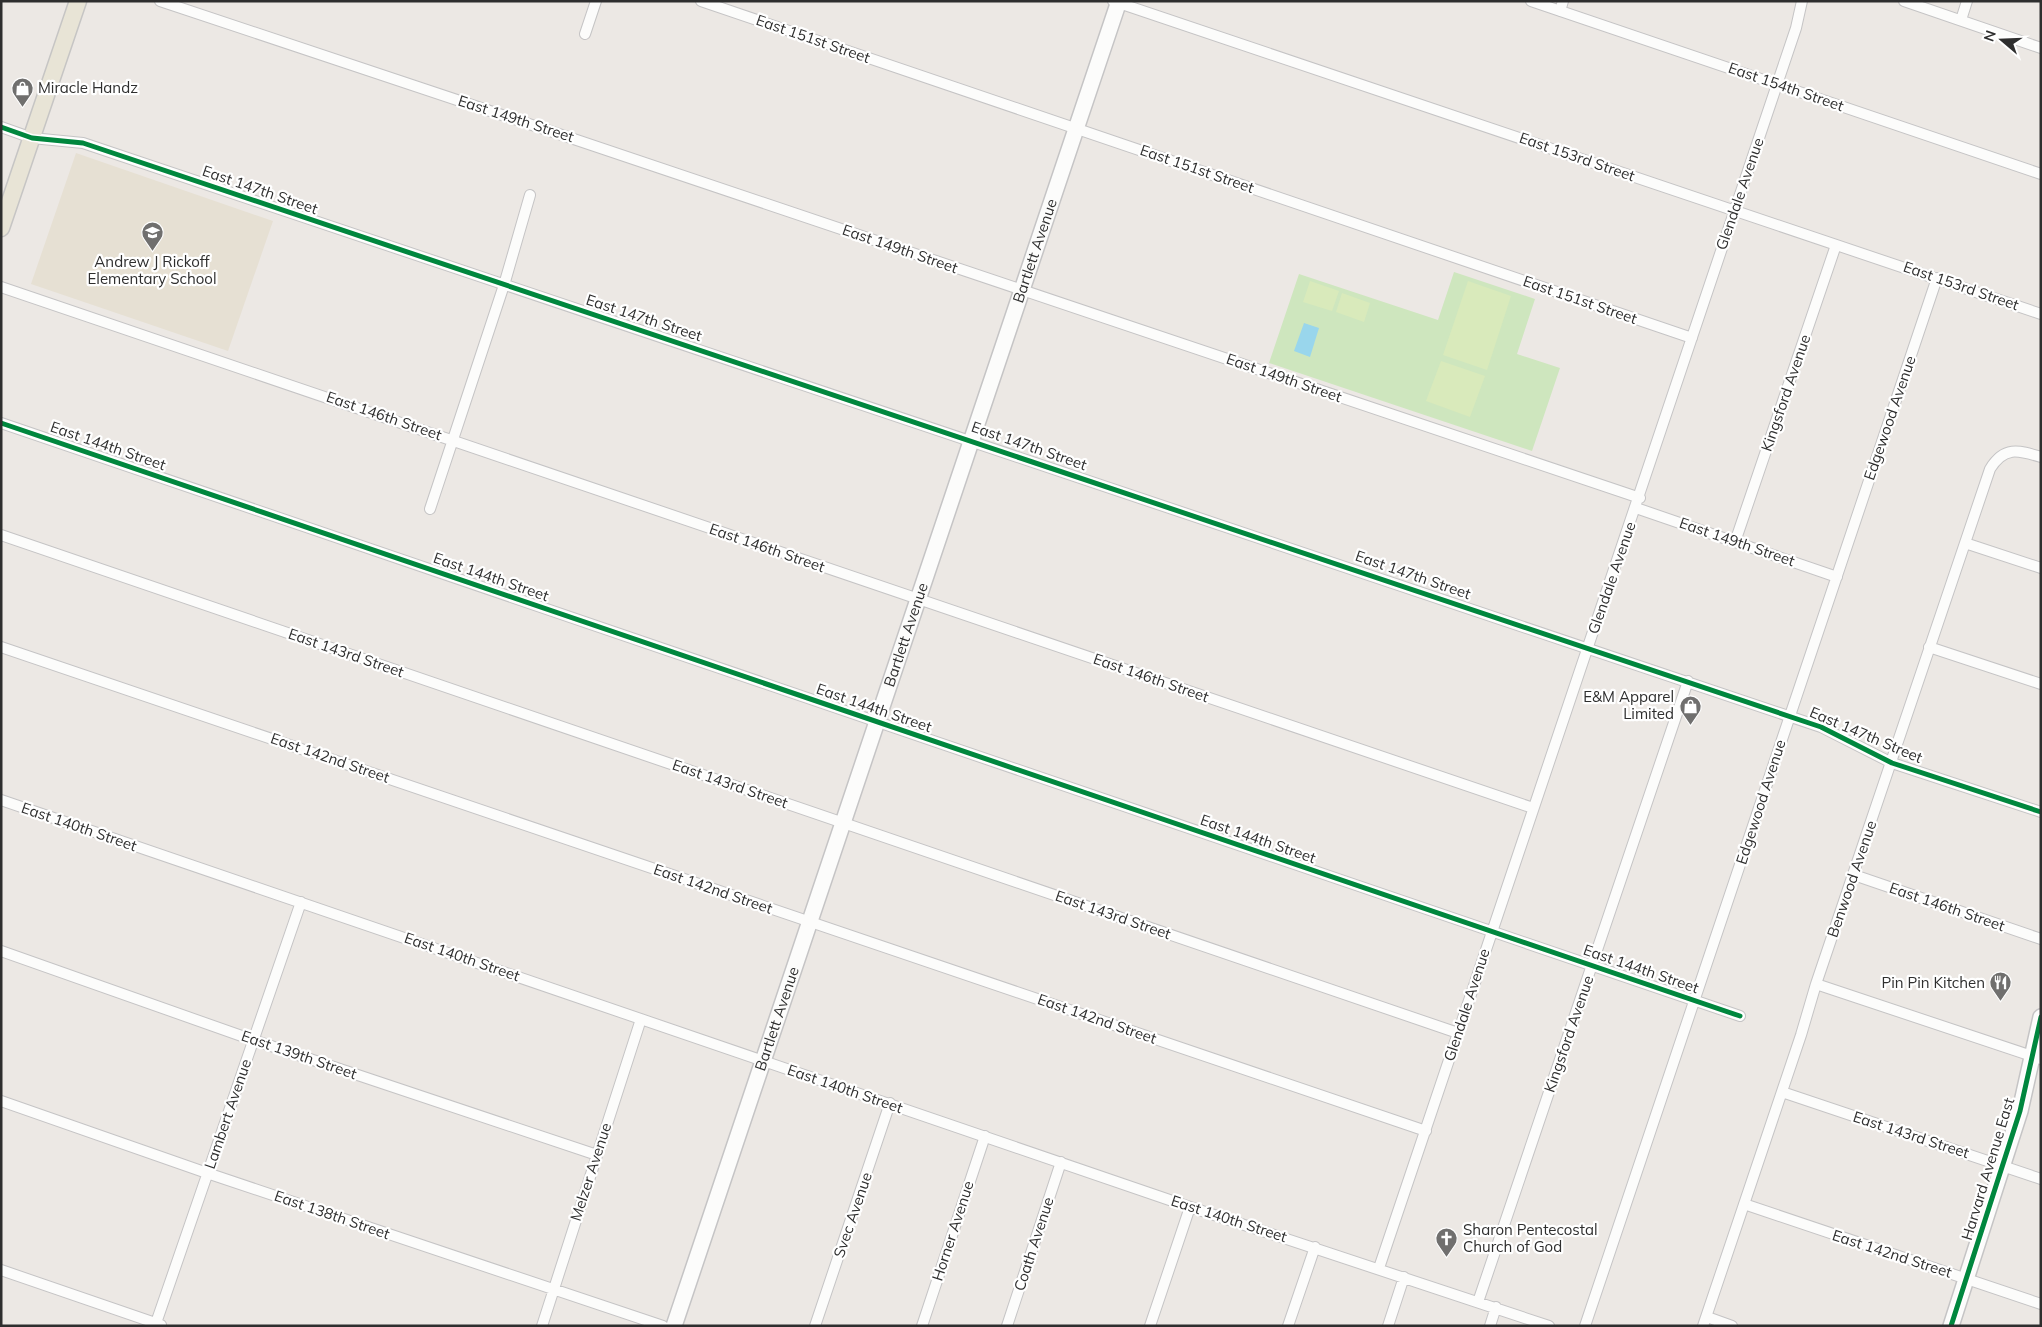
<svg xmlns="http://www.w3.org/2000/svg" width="2042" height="1327" font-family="Mulish,sans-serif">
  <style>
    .education { fill: #e6e0d3 }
    .green { fill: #cee6be }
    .pitch { fill: #d9eabb }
    .water { fill: #99d6ec }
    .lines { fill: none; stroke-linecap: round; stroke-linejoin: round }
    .street-casing { stroke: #c5c4c5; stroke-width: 12 }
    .secondary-casing { stroke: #c5c4c5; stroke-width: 18 }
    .primary-casing { stroke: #c6c5c4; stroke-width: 19 }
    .street { stroke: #fcfcfb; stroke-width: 10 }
    .secondary { stroke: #fcfcfb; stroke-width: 15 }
    .primary { stroke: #e8e4d6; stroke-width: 16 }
    .cycleway-casing { stroke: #fff; stroke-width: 8 }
    .cycleway { stroke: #00873e; stroke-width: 5 }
    .labels { text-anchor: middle; stroke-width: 4.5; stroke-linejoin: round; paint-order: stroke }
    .street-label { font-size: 15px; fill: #2e2e2e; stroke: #fff }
    .poi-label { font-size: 15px; fill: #2e2e2e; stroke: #fff; text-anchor: start }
  </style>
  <rect width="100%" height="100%" fill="#ece8e4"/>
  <path class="education" d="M76,153L273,221L228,351L31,284Z"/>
  <path class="green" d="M1454,272L1535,299L1517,354L1560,368L1532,451L1269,363L1299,274L1438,320Z"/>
  <path class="pitch" d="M1310,281L1339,291L1332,311L1303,302Z
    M1468,281L1511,296L1487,370L1443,355Z
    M1342,293L1370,303L1364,322L1336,312Z
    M1441,361L1485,376L1470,417L1426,401Z"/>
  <path class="water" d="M1304,323L1319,328L1310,357L1294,351Z"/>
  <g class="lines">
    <defs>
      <path id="street" d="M160,1L544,129L1640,498
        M701,1L1692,338
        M1113,1L2041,314
        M1531,1L2041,174
        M1904,1L2041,48
        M1560,11L1563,1
        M1961,20L1967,1
        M585,34L596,1
        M1,127L32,138L83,143L1821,727L1892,763L2041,812
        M1,287L1533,808
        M1,423L1740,1016
        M1636,508L1837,577
        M430,509L504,285L530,195
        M1,535L1458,1033
        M1735,542L1836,245
        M1965,543L2041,568
        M1,647L1426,1131
        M1929,647L2041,684
        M1,800L1190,1207L1549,1326
        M1854,875L2041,939
        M1,951L253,1040L597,1155
        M1816,984L2041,1059
        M1782,1092L2041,1179
        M1,1101L207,1173L663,1326
        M1744,1204L2041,1304
        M1379,1268L1796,28L1802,1
        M1,1270L161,1325
        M1478,1302L1688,681
        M1707,1317L1732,1326
        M155,1326L301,902
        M542,1326L641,1019
        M815,1326L890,1103
        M922,1326L985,1136
        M1007,1326L1061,1162
        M1150,1326L1190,1207
        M1288,1326L1315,1247
        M1388,1326L1404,1277
        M1490,1326L1496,1307
        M1585,1326L1937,278
        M1703,1326L1801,1035L1816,984L1990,469C2004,446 2018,450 2041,457"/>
      <g id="secondary">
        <path id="s1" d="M674,1326L1119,1"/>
        <path d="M1951,1326L2020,1111L2041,1017"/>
      </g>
      <path id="primary" d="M1,228L78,1"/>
    </defs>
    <use href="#street" class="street-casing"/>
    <use href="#secondary" class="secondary-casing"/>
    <use href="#primary" class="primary-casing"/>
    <use href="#street" class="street"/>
    <use href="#secondary" class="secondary"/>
    <use href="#primary" class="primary"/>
    <defs>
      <path id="cycleway" d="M1,127L32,138L83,143L1821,727L1892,763L2041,812
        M1,423L1740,1016
        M1951,1326L2020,1111L2041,1017"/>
    </defs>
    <use href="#cycleway" class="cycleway-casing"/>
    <use href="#cycleway" class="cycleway"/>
  </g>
  <defs>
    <symbol id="shop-pin" viewBox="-11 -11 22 30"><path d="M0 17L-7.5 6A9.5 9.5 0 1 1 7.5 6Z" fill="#706f6e" stroke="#fff"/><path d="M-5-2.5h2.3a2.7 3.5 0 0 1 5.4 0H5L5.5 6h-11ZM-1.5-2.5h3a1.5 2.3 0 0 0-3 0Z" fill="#fff"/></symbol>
    <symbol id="school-pin" viewBox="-11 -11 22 30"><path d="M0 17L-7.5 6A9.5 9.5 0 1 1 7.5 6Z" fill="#706f6e" stroke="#fff"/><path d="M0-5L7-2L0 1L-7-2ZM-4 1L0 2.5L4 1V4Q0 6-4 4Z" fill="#fff"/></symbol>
    <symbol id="restaurant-pin" viewBox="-11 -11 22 30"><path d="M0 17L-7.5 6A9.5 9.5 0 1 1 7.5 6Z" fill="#706f6e" stroke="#fff"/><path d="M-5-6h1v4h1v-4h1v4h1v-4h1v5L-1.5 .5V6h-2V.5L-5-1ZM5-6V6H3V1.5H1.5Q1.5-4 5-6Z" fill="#fff"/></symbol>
    <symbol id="church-pin" viewBox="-11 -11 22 30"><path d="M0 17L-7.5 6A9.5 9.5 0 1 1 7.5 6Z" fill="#706f6e" stroke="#fff"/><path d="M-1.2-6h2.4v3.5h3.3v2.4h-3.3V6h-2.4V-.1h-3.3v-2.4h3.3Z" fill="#fff"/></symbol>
  </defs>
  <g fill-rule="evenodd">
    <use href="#shop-pin" x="10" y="76" width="25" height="34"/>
    <use href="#school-pin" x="140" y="220" width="25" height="34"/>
    <use href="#shop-pin" x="1678" y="694" width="25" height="34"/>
    <use href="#restaurant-pin" x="1988" y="970" width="25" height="34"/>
    <use href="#church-pin" x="1434" y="1226" width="25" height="34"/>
  </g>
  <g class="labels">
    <g class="street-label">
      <text transform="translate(813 39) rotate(19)" y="5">East 151st Street</text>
      <text transform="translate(1786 87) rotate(19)" y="5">East 154th Street</text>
      <text transform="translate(516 119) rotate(18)" y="5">East 149th Street</text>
      <text transform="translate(1577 157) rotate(19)" y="5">East 153rd Street</text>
      <text transform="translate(1197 169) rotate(19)" y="5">East 151st Street</text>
      <text transform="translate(260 190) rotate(19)" y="5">East 147th Street</text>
      <text transform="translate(1740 194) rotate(-71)" y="5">Glendale Avenue</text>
      <text transform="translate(900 249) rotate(19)" y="5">East 149th Street</text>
      <text dy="5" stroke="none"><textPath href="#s1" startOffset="1134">Bartlett Avenue</textPath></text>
      <text transform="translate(1961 286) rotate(19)" y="5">East 153rd Street</text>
      <text transform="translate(1580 300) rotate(19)" y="5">East 151st Street</text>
      <text transform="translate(644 318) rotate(18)" y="5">East 147th Street</text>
      <text transform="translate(1284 378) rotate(19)" y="5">East 149th Street</text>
      <text transform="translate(1786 393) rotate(-71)" y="5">Kingsford Avenue</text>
      <text transform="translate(384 416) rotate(19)" y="5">East 146th Street</text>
      <text transform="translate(1890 418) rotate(-71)" y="5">Edgewood Avenue</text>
      <text transform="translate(108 446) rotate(19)" y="5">East 144th Street</text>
      <text transform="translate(1029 446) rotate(19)" y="5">East 147th Street</text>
      <text transform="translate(1737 542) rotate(19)" y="5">East 149th Street</text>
      <text transform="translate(767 548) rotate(19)" y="5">East 146th Street</text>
      <text transform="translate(1413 575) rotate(19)" y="5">East 147th Street</text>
      <text transform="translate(491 577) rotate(19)" y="5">East 144th Street</text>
      <text transform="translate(1612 578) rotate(-71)" y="5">Glendale Avenue</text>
      <text dy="5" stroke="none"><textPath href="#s1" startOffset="729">Bartlett Avenue</textPath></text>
      <text transform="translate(346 653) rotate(19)" y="5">East 143rd Street</text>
      <text transform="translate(1151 678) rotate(19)" y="5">East 146th Street</text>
      <text transform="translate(874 708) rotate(19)" y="5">East 144th Street</text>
      <text transform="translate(1866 735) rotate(23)" y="5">East 147th Street</text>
      <text transform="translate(330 758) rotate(19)" y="5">East 142nd Street</text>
      <text transform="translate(730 784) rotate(19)" y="5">East 143rd Street</text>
      <text transform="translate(1761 802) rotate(-72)" y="5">Edgewood Avenue</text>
      <text transform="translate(79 827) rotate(19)" y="5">East 140th Street</text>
      <text transform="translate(1258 839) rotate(19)" y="5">East 144th Street</text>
      <text transform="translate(1852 879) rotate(-71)" y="5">Benwood Avenue</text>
      <text transform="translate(713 889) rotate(19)" y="5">East 142nd Street</text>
      <text transform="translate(1947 907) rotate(19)" y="5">East 146th Street</text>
      <text transform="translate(1113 915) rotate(19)" y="5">East 143rd Street</text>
      <text transform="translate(462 957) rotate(19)" y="5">East 140th Street</text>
      <text transform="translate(1641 969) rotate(19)" y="5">East 144th Street</text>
      <text transform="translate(1467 1005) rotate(-72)" y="5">Glendale Avenue</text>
      <text dy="5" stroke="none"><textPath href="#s1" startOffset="324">Bartlett Avenue</textPath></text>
      <text transform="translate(1097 1019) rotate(19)" y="5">East 142nd Street</text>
      <text transform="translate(1569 1034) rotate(-71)" y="5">Kingsford Avenue</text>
      <text transform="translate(299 1055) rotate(19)" y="5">East 139th Street</text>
      <text transform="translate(845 1089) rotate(19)" y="5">East 140th Street</text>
      <text transform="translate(228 1114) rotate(-71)" y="5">Lambert Avenue</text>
      <text transform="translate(1911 1135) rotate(18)" y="5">East 143rd Street</text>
      <text transform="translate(1988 1169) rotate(-73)" y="5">Harvard Avenue East</text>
      <text transform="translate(591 1172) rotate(-72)" y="5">Melzer Avenue</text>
      <text transform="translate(332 1215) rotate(19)" y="5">East 138th Street</text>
      <text transform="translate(853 1215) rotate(-71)" y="5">Svec Avenue</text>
      <text transform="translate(1229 1219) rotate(18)" y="5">East 140th Street</text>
      <text transform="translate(953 1231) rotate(-72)" y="5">Horner Avenue</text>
      <text transform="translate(1034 1244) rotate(-72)" y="5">Coath Avenue</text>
      <text transform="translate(1892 1254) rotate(18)" y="5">East 142nd Street</text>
    </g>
    <g class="poi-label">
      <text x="38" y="93">Miracle Handz</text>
      <text x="152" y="267" text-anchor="middle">Andrew J Rickoff<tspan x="152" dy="17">Elementary School</tspan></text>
      <text x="1674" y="702" text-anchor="end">E&amp;M Apparel<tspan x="1674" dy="17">Limited</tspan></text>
      <text x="1985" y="988" text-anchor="end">Pin Pin Kitchen</text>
      <text x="1463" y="1235">Sharon Pentecostal<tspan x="1463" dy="17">Church of God</tspan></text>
    </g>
  </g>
  <rect width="2042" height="1327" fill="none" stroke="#2e2e2e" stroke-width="5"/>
  <g transform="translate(2002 40) rotate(289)" stroke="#ffffff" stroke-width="4" paint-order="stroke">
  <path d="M0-4L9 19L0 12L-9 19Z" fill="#2e2e2e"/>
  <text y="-8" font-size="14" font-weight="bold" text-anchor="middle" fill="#2e2e2e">N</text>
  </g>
</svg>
